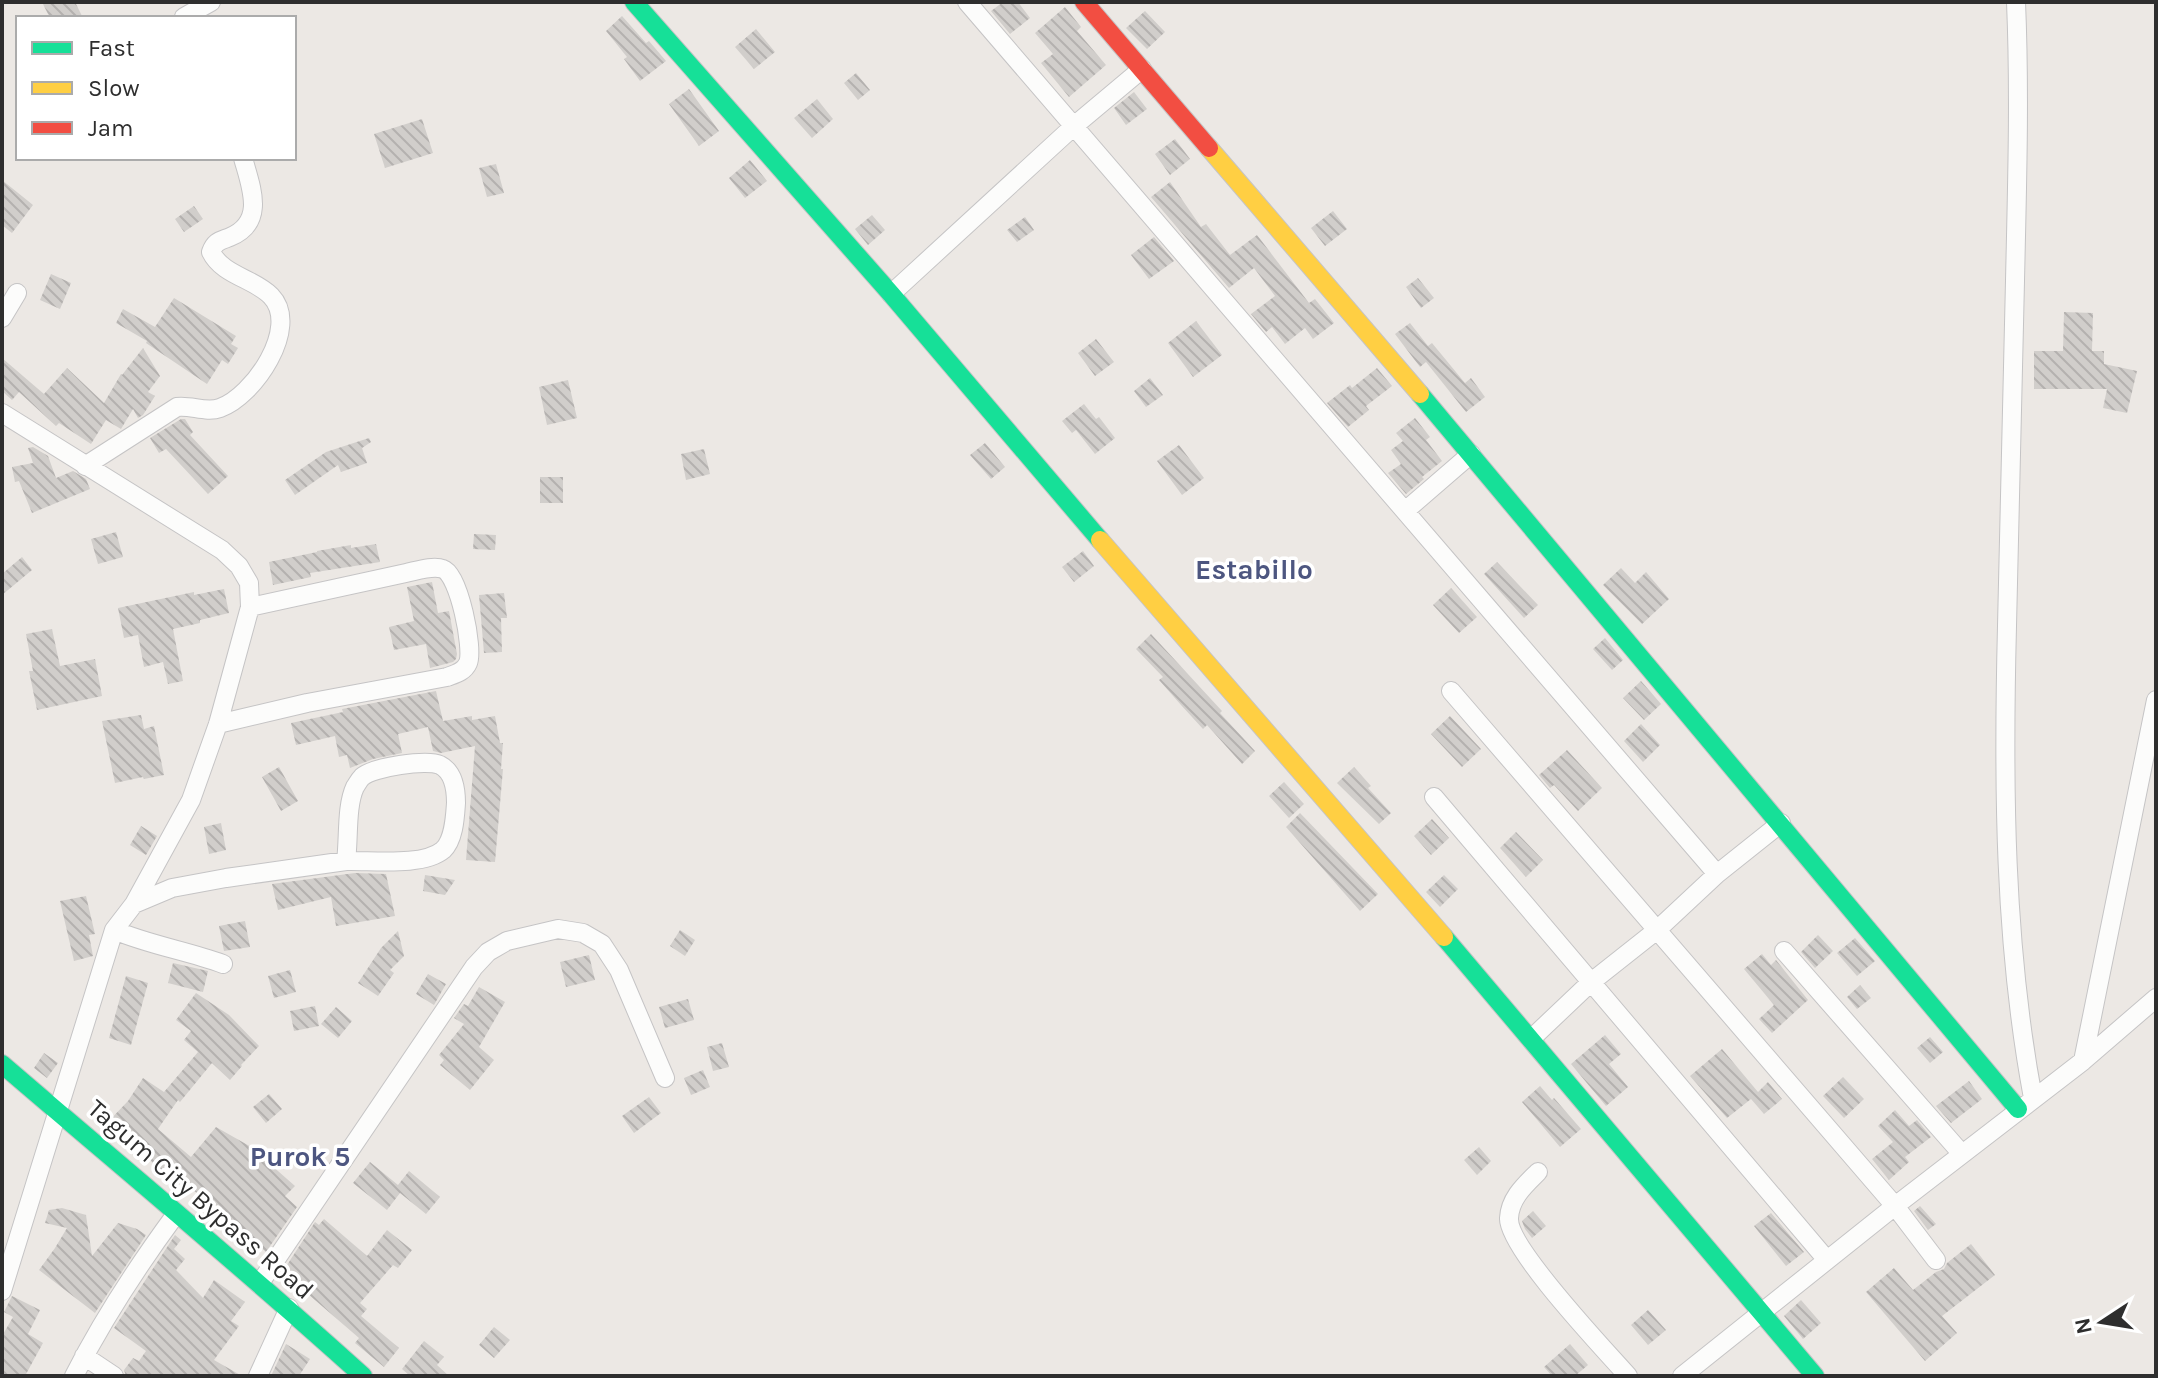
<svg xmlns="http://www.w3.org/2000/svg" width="2158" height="1378" font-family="Karla,sans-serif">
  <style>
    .building { fill: url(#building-back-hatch) }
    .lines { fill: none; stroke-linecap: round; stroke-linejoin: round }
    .street-casing { stroke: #c5c4c5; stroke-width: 20 }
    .fast-casing { stroke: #c5c4c5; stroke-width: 20 }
    .slow-casing { stroke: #c5c4c5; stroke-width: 20 }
    .jam-casing { stroke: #c5c4c5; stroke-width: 20 }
    .street { stroke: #fcfcfb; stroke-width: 18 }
    .fast { stroke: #16e098; stroke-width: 18 }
    .slow { stroke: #ffcf43; stroke-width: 18 }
    .jam { stroke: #f24e42; stroke-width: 18 }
    .labels { text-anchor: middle; stroke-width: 7; stroke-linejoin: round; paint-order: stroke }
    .street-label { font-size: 26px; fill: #2e2e2e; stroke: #fff }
    .neighbourhood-label { font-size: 28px; font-weight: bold; fill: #4d5680; stroke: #fff }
  </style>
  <defs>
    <pattern id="building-back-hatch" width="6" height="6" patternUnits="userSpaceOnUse" patternTransform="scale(2)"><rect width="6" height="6" fill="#d1cecb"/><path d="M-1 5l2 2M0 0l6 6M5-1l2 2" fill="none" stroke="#b4b1af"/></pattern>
  </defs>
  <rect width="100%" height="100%" fill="#ece8e4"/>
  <path class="building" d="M42,2H75L83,18H50Z
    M1003,2H1018L1030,18L1010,34L991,11Z
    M1065,7L1081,27L1077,31L1106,65L1069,97L1041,63L1053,54L1035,33Z
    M1145,11L1165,32L1147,49L1126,28Z
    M622,16L646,43L649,41L666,61L640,81L624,59L627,57L606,31Z
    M756,29L775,52L754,69L735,47Z
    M856,73L870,90L858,100L844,83Z
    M689,89L719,131L699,146L669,104Z
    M1134,92L1147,109L1126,125L1114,108Z
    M817,99L833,119L812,138L794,118Z
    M422,119L433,153L385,168L374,134Z
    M1175,139L1190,159L1170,175L1155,154Z
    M750,160L767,181L745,198L729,178Z
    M496,164L504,193L487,197L479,168Z
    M2,180L33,205L12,233L2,225Z
    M1170,182L1201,227L1206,224L1230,255L1257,235L1309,303L1315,299L1334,323L1313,339L1305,328L1285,344L1272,327L1266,332L1251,314L1275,296L1254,268L1229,288L1151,197Z
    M194,206L203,219L184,232L175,219Z
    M1333,211L1347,229L1325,246L1311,228Z
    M872,215L885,230L868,245L855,229Z
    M1025,217L1034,230L1017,242L1007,230Z
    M1154,237L1174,261L1149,279L1131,255Z
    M51,274L71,283L60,309L40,300Z
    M1418,278L1434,298L1421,308L1406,287Z
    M174,298L236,336L231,344L238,348L228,364L222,360L207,384L146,343L147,341L116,323L123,309L155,327Z
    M2064,312L2093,313L2092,351H2104V364L2137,371L2127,413L2103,408L2107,389H2034V351H2063Z
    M1196,321L1222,355L1193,377L1168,343Z
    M1410,323L1428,346L1432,343L1465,383L1471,378L1485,397L1466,412L1426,362L1420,367L1395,334Z
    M1096,339L1114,362L1095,376L1078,353Z
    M143,348L160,376L148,392L155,396L143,415L138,418L133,409L121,429L106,420L91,444L59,423L56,426L19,392L12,400L2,391V358L44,394L67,368L104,403L121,374L122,375Z
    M1377,368L1392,386L1366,406L1369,410L1348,427L1327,403L1350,385L1352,388Z
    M1150,378L1163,395L1146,407L1134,391Z
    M568,380L577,418L547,425L539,387Z
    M1084,404L1096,419L1099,417L1115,438L1095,454L1076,430L1072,433L1062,421Z
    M1415,418L1430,437L1426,440L1442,461L1422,477L1424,479L1406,494L1388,473L1401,464L1391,450L1403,441L1396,433Z
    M181,419H185L193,432L190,435L228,476L208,494L166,449L159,453L150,438Z
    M369,438L371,442L362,448L367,463L341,472L338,465L295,495L285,480L326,452Z
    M985,443L1005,467L991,479L970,455Z
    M1179,445L1204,478L1182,495L1157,461Z
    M33,447L48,456L56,478L73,471L86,479L90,489L32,513L19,481L15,482L12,467L33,463L28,448Z
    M704,449L710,474L686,480L681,454Z
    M540,477H563V503H540Z
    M116,532L123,557L98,564L91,539Z
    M474,534L496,535L495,550L473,549Z
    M376,544L380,562L310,573L311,577L273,585L269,562L317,552V551L351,545V548Z
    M1083,551L1094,566L1074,582L1062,567Z
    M22,557L32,570L2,595V574Z
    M1497,562L1538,605L1524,618L1484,574Z
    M1621,568L1635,583L1646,572L1669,599L1642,624L1603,585Z
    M432,582L438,613L449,611L457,654L456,659L453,662L430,668L426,644L394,650L389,627L414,621L407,587Z
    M1451,588L1477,617L1459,633L1433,605Z
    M224,589L229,613L200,620V623L173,629L183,681L168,684L163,662L144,667L138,635L124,638L118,608L194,592V595Z
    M504,593L507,618H501L502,652L484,653L479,595Z
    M52,629L60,666L95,659L102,696L37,710L29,671H33L26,634Z
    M1151,634L1222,711L1220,713L1255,751L1242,764L1207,725L1203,729L1181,705L1159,680L1163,677L1136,649Z
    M1605,638L1623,660L1612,670L1593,649Z
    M1641,681L1661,704L1644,720L1623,698Z
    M436,691L443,721L472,716V720L495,716L500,743H503L501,769H503L495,862L466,860L475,746L441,753L433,751L428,727L398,734L402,753L373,759L350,768L347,755L339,757L335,736L296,745L291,723L343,712L342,709Z
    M141,715L144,729L154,726L164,775L144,779L143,777L115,783L102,721Z
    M1450,716L1481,749L1462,767L1431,734Z
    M1641,724L1660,745L1643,762L1624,741Z
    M1567,750L1602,788L1578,811L1554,785L1550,788L1539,775Z
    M279,767L298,801L281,811L262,777Z
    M1354,767L1371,786L1368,788L1391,813L1379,824L1337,783Z
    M1284,782L1304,804L1289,818L1269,796Z
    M1300,813L1378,894L1360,911L1286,827Z
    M1432,819L1449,838L1431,855L1414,836Z
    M221,823L226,850L209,854L204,827Z
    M141,826L157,836L146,855L130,845Z
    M1516,832L1543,860L1526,877L1500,848Z
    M355,873L386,874L395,916L336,926L331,897L278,910L272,884Z
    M425,875L455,880L445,895L423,891Z
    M1444,875L1458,889L1440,907L1426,892Z
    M86,896L95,934L89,935L93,956L74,961L60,901Z
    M245,921L250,947L224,951L219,926Z
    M680,930L695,940L685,956L670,946Z
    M398,931L404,956L390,970L394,973L378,996L358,983L381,948Z
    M1818,935L1833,951L1815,968L1801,952Z
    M1855,938L1875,961L1857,976L1837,953Z
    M1762,954L1771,965L1776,960L1808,1000L1772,1033L1759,1019L1774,1005L1744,969Z
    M589,955L595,980L566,987L560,962Z
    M173,963L208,971L203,992L168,983Z
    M290,970L296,992L274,998L268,976Z
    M428,974L446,984L434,1005L416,994Z
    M126,976L148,983L131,1045L109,1038Z
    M1860,985L1871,998L1857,1009L1847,997Z
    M479,987L505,1002L479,1047L494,1060L470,1090L440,1065L444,1060L439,1055L464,1024L454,1018L464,1004L468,1006Z
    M196,993L229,1015L259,1046L241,1065L242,1066L230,1080L212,1063L180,1102L178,1100L158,1129L191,1157L216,1127L272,1159L270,1164L295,1186L285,1196L297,1207L266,1252L234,1225L230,1229L207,1209L211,1205L173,1173L170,1177L106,1124L128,1101L143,1078L164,1092L198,1052L184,1040L191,1031L176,1020Z
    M688,999L694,1020L665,1028L659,1007Z
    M315,1006L319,1026L294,1031L290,1011Z
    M336,1007L352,1021L338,1038L321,1024Z
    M1605,1035L1621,1054L1609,1064L1628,1087L1606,1106L1571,1064Z
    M1930,1037L1943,1052L1930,1063L1917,1048Z
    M722,1043L729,1067L713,1071L707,1047Z
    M1722,1049L1758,1092L1768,1082L1782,1099L1764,1114L1751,1099L1727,1118L1690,1076Z
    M44,1053L58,1063L47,1078L34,1068Z
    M703,1070L710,1087L691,1095L684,1078Z
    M1843,1077L1864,1099L1844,1118L1823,1096Z
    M1969,1081L1982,1099L1951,1123L1936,1106Z
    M1540,1086L1552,1100L1554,1098L1581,1129L1560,1147L1522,1102Z
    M269,1094L282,1109L266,1123L253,1107Z
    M649,1097L661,1113L634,1133L622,1116Z
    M1895,1110L1909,1126L1917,1120L1931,1137L1905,1157L1909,1162L1889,1180L1872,1159L1893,1142L1878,1126Z
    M1479,1147L1491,1161L1477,1175L1464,1160Z
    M370,1162L398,1185L409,1171L440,1197L426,1214L400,1193L387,1210L353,1183Z
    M1920,1206L1936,1224L1928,1230L1914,1211Z
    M62,1208L86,1215L92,1256L118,1223L137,1229L146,1235L95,1313L39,1270L55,1248L67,1228L45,1223L49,1210Z
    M1533,1211L1546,1226L1532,1238L1525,1229L1522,1221Z
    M1771,1213L1804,1252L1786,1266L1754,1226Z
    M324,1219L367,1256L387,1230L412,1250L398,1268L393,1265L360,1303L367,1309L361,1316L399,1348L384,1367L355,1343L359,1338L286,1275L289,1272L285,1268L315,1222L319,1225Z
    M175,1235L181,1240L174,1249L185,1259L176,1270L203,1298L214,1280L245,1302L231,1321L239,1326L214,1360L242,1376H126L124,1370L133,1358L139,1361L146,1351L114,1328Z
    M1971,1244L1995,1275L1942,1316L1957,1333L1925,1361L1866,1292L1894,1268L1913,1290L1936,1272L1944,1269L1947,1263Z
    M12,1296L40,1310L28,1334L43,1343L25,1376H2V1336L13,1317L4,1312Z
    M1801,1300L1821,1323L1803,1339L1784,1316Z
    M1648,1310L1666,1330L1648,1345L1631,1325Z
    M494,1327L510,1340L494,1358L479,1345Z
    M424,1341L444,1357L437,1365L449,1376H410L402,1369Z
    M286,1344L310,1359L299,1376H271Z
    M1570,1344L1588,1365L1575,1376H1552L1544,1367Z"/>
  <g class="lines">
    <defs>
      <path id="street" d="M967,2L1717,874
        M2016,2C2020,95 2017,188 2015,281C2012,396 2009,511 2007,626C2003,784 2004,943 2033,1098
        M184,17L211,2
        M891,294L1074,126L1142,69
        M2,318L17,293
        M2,413L222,550L239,566L249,583L250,607L218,724L191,800L134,904L114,930L2,1291
        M85,466L177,407C191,405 206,413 220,408C253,397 301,327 271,296C255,279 222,275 211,252C215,241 220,241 230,237C266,222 251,187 243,158
        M1405,511L1471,454
        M1451,691L1895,1206L1936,1260
        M218,724L307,703L447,677C455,674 464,672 468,663C474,649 459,574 443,569C433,565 416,571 406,573L250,607
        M1434,797L1827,1260
        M134,904L172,888L226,878L346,861C349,839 346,806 355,787C357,784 359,780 362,777C373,767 427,759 440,765C454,772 456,789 456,803C455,817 454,840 443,850C423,867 370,860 346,861
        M114,930C149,945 188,951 223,964
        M1784,951L1962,1154
        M1531,1039L1590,983L1657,930L1717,874L1781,823
        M2083,1061L2156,700
        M1538,1172C1525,1185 1510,1198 1509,1218C1507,1247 1605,1350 1628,1376
        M260,1283L474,967L488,952L507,941L558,929L583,933L602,944L619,970L665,1078
        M84,1356L114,1376
        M74,1376C104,1317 137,1267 176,1214
        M258,1376L289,1308
        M1682,1376L1895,1206L2083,1061L2156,998"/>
      <path id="fast" d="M634,2L891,294L1100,540
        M1420,394L2018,1109
        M1444,937L1815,1376
        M2,1064C123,1168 245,1269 363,1376"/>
      <path id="slow" d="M1209,148L1420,394
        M1100,540L1444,937"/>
      <path id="jam" d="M1084,2L1209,148"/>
    </defs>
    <use href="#street" class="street-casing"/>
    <use href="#fast" class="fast-casing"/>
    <use href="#slow" class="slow-casing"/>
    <use href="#jam" class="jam-casing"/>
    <use href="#street" class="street"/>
    <use href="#fast" class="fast"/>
    <use href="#slow" class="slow"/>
    <use href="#jam" class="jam"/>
  </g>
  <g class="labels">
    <g class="street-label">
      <text transform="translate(201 1199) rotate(41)" y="9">Tagum City Bypass Road</text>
    </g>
    <g class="neighbourhood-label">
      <text x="1254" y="579">Estabillo</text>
      <text x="300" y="1166">Purok 5</text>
    </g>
  </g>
  <rect width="2158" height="1378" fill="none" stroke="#2e2e2e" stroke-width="8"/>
  <rect x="16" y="16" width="280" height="144" fill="#ffffff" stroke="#ababab" stroke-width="2"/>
  <rect x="32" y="42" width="40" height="12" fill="#16e098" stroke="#ababab" stroke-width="2"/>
  <text x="88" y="56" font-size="24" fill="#2e2e2e">Fast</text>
  <rect x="32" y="82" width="40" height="12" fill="#ffcf43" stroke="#ababab" stroke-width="2"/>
  <text x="88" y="96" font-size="24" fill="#2e2e2e">Slow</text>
  <rect x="32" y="122" width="40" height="12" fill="#f24e42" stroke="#ababab" stroke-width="2"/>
  <text x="88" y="136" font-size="24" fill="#2e2e2e">Jam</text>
  <g transform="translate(2102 1322) rotate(258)" stroke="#ffffff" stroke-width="6" paint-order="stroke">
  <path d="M0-6L14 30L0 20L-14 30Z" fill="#2e2e2e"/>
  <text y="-12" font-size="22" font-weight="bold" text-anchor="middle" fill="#2e2e2e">N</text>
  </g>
</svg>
